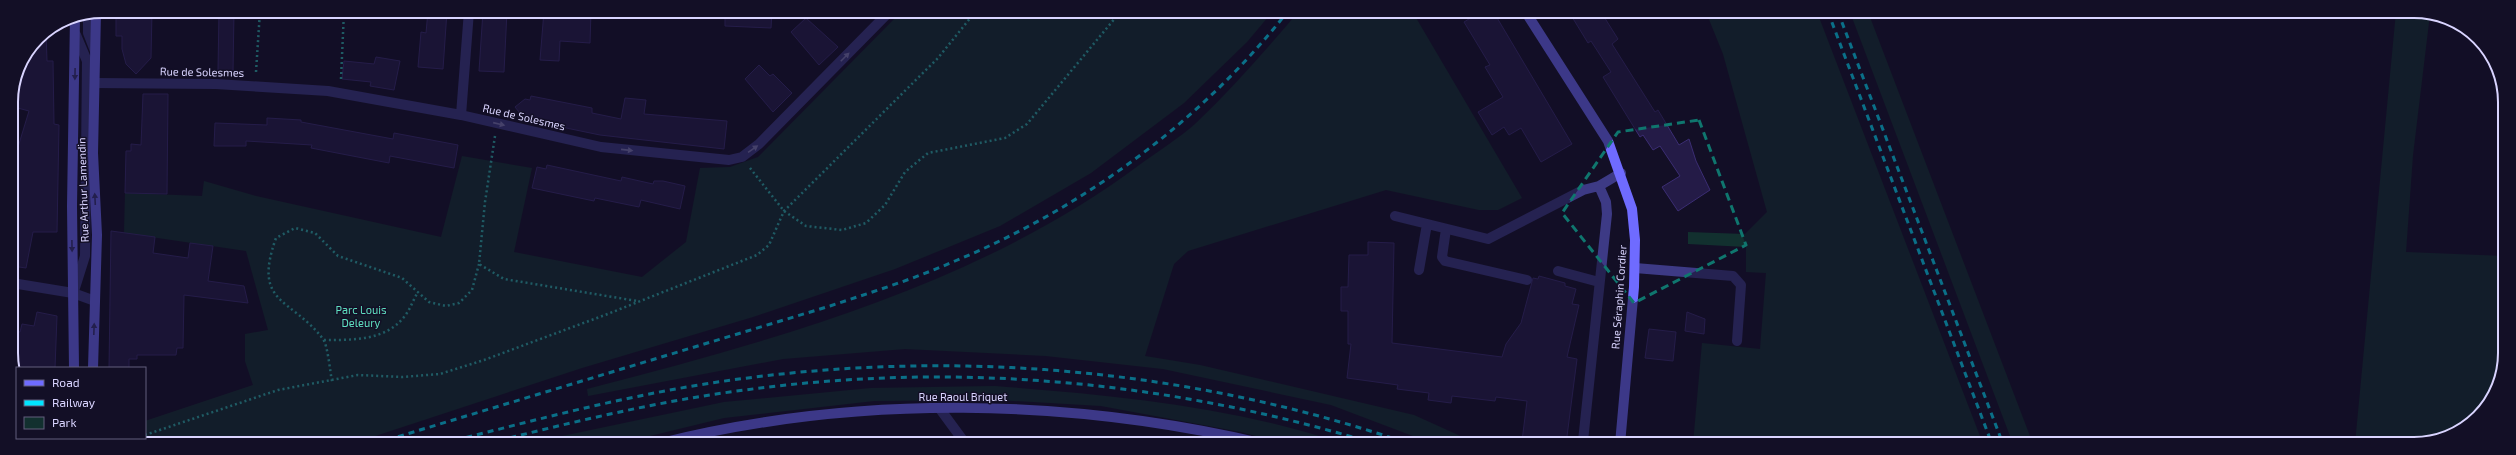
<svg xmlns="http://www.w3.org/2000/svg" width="2516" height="455" font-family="'Exo 2',sans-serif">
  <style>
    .green { fill: #12302f }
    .building { fill: #241b47; stroke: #3b2d73 }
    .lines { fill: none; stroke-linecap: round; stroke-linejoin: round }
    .path { stroke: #2fb8b0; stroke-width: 2.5; stroke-dasharray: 2 3; stroke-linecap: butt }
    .lane { stroke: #3d3a85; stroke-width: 10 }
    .street { stroke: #3d3a85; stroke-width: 10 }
    .secondary { stroke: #6f6bff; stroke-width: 10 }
    .rail { stroke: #00e5ff; stroke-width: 3; stroke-dasharray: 6 5; stroke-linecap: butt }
    .oneway { fill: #837fbc }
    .oneway2 { fill: #38347d }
    .marked { fill: none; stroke: #0f766e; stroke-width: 3; stroke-dasharray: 8 5; stroke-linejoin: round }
    .labels { text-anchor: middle; stroke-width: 3; stroke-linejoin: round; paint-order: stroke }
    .street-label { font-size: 11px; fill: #d9d4ff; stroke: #130f26 }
    .park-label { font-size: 11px; fill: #5fe0c0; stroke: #130f26 }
    .rim { fill: none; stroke: #d9d4ff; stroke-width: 2 }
  </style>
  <rect width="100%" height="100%" fill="#130f26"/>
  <path class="green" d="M902,11H1273L1247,42L1184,103L1091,173L1000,226L895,269L753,317L582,368L354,443H109V438H145V421L253,385L245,361V334L268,330L246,251L124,233L125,193L202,196L204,181L256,196L441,237L462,156L532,168L514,252L642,277L686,242L700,168L730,167L758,157Z
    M1299,11H1412L1522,198L1498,210H1479L1386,190L1188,251L1174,264L1145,356L1200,365L1414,415L1478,444H1434L1331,405L1163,369L1046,356L905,349L783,359L588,396L587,389C779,339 981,284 1142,163C1160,150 1179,138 1195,124C1232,89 1266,50 1299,11Z
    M1706,12H1817L1983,444H1693L1702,343L1760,349L1766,273L1746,272V247L1688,244V232L1745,234L1767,212L1723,54Z
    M1850,12H1868L2033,444H2013Z
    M2396,12L2430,14L2413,155L2406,252L2504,256V365L2496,394L2474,421L2449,437L2439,439L2393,437L2392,444H2355Z
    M995,386C1112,395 1232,406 1344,444H1285L1241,432L1101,406L997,400L874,401L724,418L621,443H529L724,402L871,388Z"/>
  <path class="building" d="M116,11H152L151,58L136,74L126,64L122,49V36H116Z
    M219,11H234L233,72L218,71Z
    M428,11H447L443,69L418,67L421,32L426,33Z
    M483,11H507L504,72L479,71Z
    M544,11H591L590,43L560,41L559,61L540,60Z
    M725,11H772L771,28L725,26Z
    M1482,11H1493L1572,144L1541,162L1521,128L1509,135L1504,127L1492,135L1478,112L1503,97L1485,67L1490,65L1464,22Z
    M1569,12H1601L1618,39L1612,44L1655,112L1658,110L1679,145L1689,139L1696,161L1710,190L1678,211L1662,187L1680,176L1660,146L1653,150L1643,135L1640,137L1603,77L1611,72L1591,41L1588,43Z
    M806,18L838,47L819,65L791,32Z
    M46,32L47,61H53L54,124L59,125L57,232H33L26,268L12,266L11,155L15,157L29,111L14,107L19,88H14L18,67L38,37Z
    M376,57L400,61L394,90L370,86L371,82L342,79L344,61L374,64Z
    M759,65L770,76L773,74L792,93L773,112L745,79Z
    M143,94H168L167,194L125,193L126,151H131V144L141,145Z
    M531,96L592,108V113L621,119L625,98L646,100L644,114L727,121L724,149L600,135L518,118L519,112L515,107L525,99L530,100Z
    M267,118L301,120V122L393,139L394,133L458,145L454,168L390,156L389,163L311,148L312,145L246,141V146H214L215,123L267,125Z
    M547,165L621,181L622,177L653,184L654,181H663L685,186L680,209L641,200L639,207L595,198L594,201L532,188L537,167L546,169Z
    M111,231L155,237L153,253L188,258L190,243L213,246L208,281L244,286L248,303L184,295L183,348H177L176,355H137V359H129V368H109Z
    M1368,242L1394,243L1392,343L1502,357L1506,344L1521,323L1533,278L1538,279L1539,276L1565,283V286L1576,289L1572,304L1579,305L1567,357L1577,359L1566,444L1522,441L1527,401L1496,397L1495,401L1452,396L1451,403L1428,400L1429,393L1397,389L1398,385L1347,378L1351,344H1348V311H1341V287H1348L1349,255H1368Z
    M37,312L57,316L55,368H13V331L20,332L22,324L34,326Z
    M1687,312L1705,319L1704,334L1685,331Z
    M1649,329L1676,332L1673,361L1645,358Z"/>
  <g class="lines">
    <path class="path" d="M256,72L260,11
      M341,79L344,11
      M495,136L485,202L479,264L504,279L637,301
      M750,168L784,211L806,226L842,230L866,223L885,205L905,172L928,153L1005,138L1027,124L1121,11
      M324,340C352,340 385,341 404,317C410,310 413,300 418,292
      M332,381C330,372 328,346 323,339C291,297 252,305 276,238L295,228L315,233L338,256L402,278L429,302L446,306L459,303L472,290L479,264
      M145,435L278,390L358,375L402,377L440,374L484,360L605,315L757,255L769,245L784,211L938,58L976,11
      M121,443L136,438"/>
    <path class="lane" d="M88,14V33L95,51
      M1395,216L1488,239L1583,190L1599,186L1621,173
      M1446,229L1442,257L1445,261L1527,280
      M1635,268L1733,276L1741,285L1737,341
      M1419,270L1427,224
      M1558,271L1599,282
      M74,291L85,256L87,61L76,35
      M1583,441L1607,214L1606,202L1599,186"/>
    <path class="street" d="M94,83L216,84L328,91L461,115L601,147L729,160L742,157L759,144L890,11
      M461,115L469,11
      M12,283L73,293L95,301
      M940,409L965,443"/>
    <path class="secondary" d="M1525,11L1608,141L1632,209L1635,240L1634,287L1620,444
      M74,368L72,206L75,16
      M93,368L97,235L93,153L96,12
      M92,443L93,438
      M661,443C858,394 1069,398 1265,444"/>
    <path class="rail" d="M1828,12L1992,444
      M1838,12L2003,444
      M377,443L830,306C872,292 914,279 955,261C1083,208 1202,121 1288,11
      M445,443C531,421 617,398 705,384C941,347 1183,366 1410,444
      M489,443C573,422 658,401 745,390C958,361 1170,381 1376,444"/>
  </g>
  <defs><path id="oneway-solid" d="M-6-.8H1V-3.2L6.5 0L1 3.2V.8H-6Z"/></defs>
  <g class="oneway">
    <use href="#oneway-solid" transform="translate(845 57) rotate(-45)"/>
    <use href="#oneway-solid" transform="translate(499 124) rotate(13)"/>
    <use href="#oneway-solid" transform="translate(753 149) rotate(-35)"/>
    <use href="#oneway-solid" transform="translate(627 150) rotate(6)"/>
  </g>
  <g class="oneway2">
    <use href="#oneway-solid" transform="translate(75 74) rotate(91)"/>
    <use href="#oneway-solid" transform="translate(95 199) rotate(-93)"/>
    <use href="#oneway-solid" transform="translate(72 246) rotate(89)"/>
    <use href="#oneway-solid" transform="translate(94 329) rotate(-88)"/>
  </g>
  <path d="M0 0H2516V455H0ZM1699,120L1746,245L1634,303L1562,213L1618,132Z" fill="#130f26" fill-opacity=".55" fill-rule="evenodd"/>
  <path class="marked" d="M1699,120L1746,245L1634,303L1562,213L1618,132Z"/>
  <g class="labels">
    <g class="street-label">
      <text transform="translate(202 72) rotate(1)" y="4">Rue de Solesmes</text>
      <text transform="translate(524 117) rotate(13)" y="4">Rue de Solesmes</text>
      <text transform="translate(83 190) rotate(-92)" y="4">Rue Arthur Lamendin</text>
      <text transform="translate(1619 297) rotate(-86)" y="4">Rue Séraphin Cordier</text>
      <text x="963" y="401">Rue Raoul Briquet</text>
    </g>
    <g class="park-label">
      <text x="361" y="314">Parc Louis<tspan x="361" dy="13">Deleury</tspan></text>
    </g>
  </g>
  <path d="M0 0H2516V455H0ZM102 18H2414A84 84 0 0 1 2498 102V353A84 84 0 0 1 2414 437H102A84 84 0 0 1 18 353V102A84 84 0 0 1 102 18Z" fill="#130f26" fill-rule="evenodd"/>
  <path class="rim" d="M102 18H2414A84 84 0 0 1 2498 102V353A84 84 0 0 1 2414 437H102A84 84 0 0 1 18 353V102A84 84 0 0 1 102 18Z"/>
  <rect x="16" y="367" width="130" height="72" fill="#130f26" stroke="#625e7d"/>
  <rect x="24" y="380" width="20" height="6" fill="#6f6bff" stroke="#625e7d"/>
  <text x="52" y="387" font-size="12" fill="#d9d4ff">Road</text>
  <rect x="24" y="400" width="20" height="6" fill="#00e5ff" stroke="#625e7d"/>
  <text x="52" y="407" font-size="12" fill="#d9d4ff">Railway</text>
  <rect x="24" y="417" width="20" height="12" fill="#12302f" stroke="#625e7d"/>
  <text x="52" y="427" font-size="12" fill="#d9d4ff">Park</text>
</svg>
